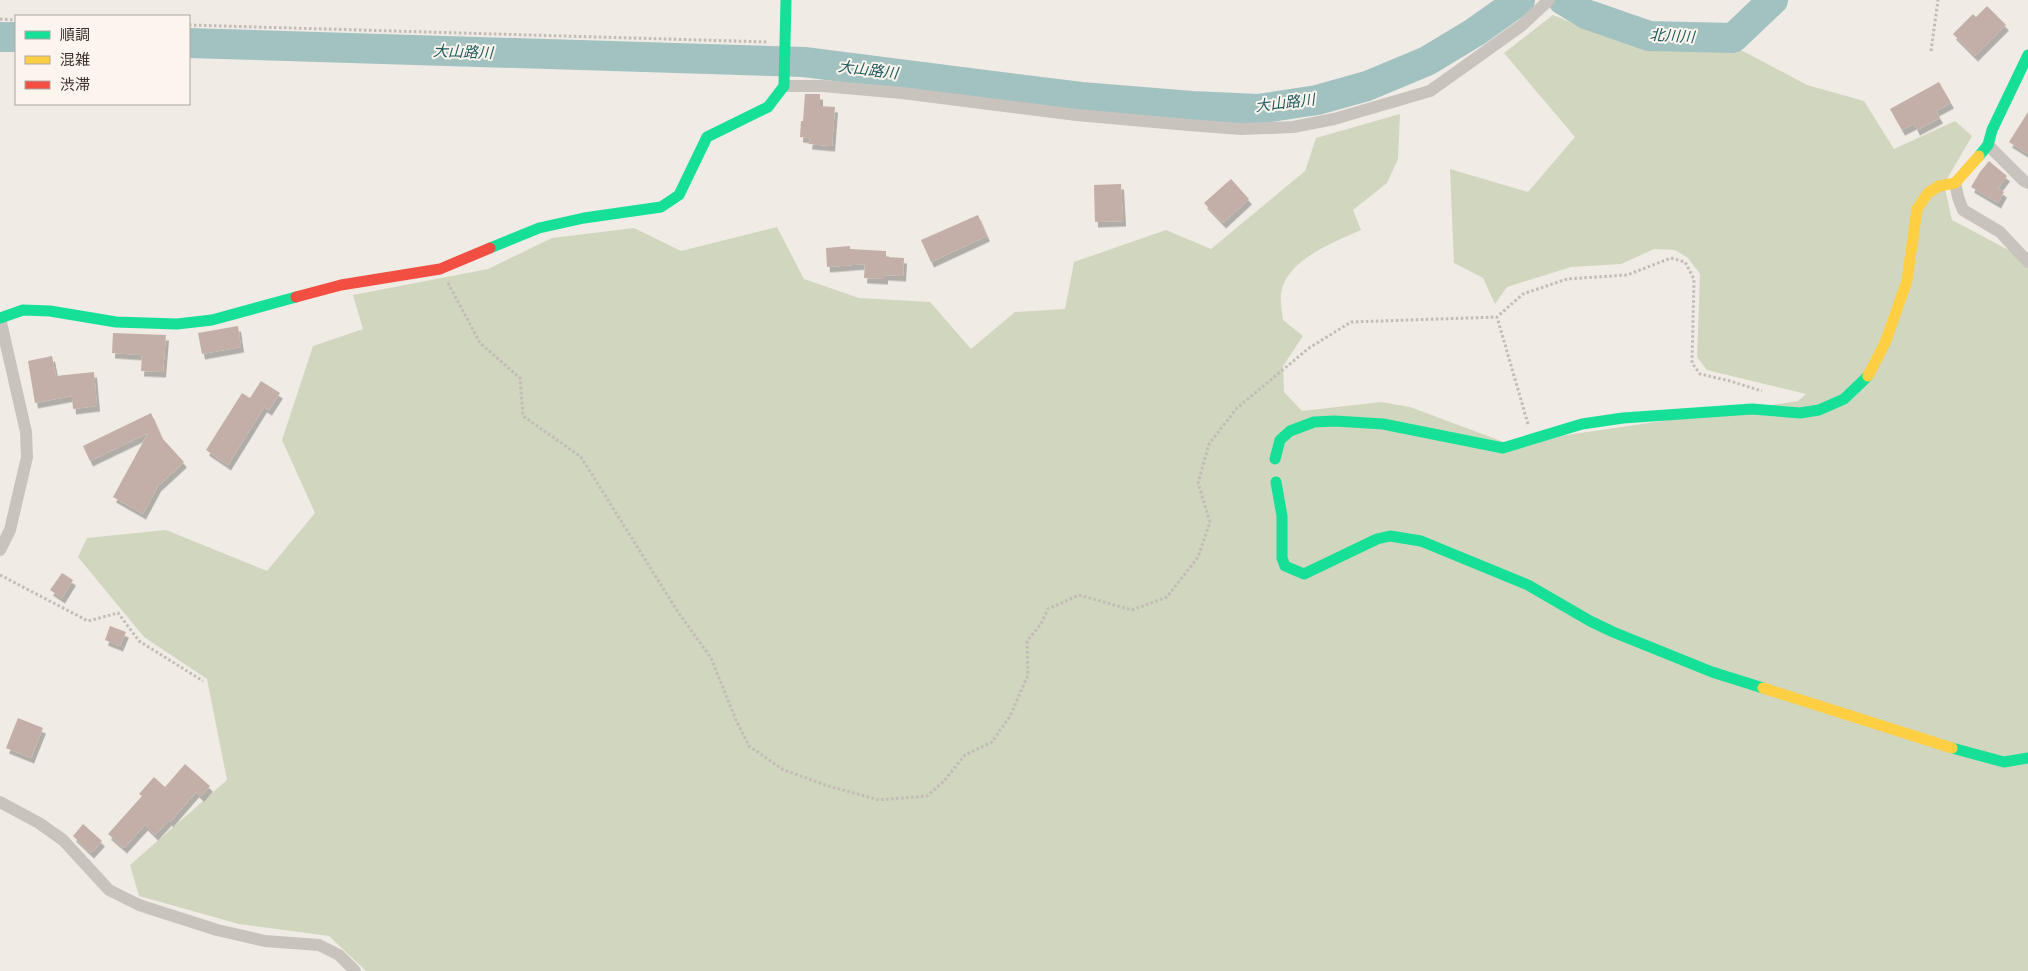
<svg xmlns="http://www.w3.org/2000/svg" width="2028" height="971" font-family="'Archivo Narrow','Noto Sans JP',sans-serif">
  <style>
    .green { fill: #d1d6bf }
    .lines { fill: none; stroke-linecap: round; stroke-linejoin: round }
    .river { stroke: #a1c2c1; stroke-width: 30 }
    .building { fill: #c3afa7; filter: url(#shadow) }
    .path { stroke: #c2bbb6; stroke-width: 3; stroke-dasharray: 2.5 2.5; stroke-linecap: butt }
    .street { stroke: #c9c3be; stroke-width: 12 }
    .fast { stroke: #16e098; stroke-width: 11 }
    .slow { stroke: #ffcf43; stroke-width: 11 }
    .jam { stroke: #f24e42; stroke-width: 11 }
    .labels { text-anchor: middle; stroke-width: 4; stroke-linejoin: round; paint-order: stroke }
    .water-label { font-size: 15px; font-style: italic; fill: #1f5a5e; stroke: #fbf5ee }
  </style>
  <defs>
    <filter id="shadow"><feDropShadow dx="3" dy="5.5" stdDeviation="0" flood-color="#0004"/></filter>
  </defs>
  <rect width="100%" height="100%" fill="#f0ebe5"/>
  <path class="green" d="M1553,15L1602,35L1743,51L1807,85L1864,101L1894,149L1955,121L1972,136L1944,184L1952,220L2016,254L2028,252V971H366L329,936L239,924L139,896L130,865L227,780L207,679L144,637L78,557L87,538L166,530L267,571L315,513L282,440L313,346L363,329L353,295L488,269L552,238L634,228L681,251L777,227L804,279L859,298L930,302L971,349L1015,312L1065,309L1074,262L1166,230L1211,249L1305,171L1316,138L1400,114L1398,159L1387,183L1353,210L1361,230C1334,242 1286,260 1281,293C1280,301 1282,312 1283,320L1303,336L1283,366L1284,392L1302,411L1381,402L1410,407L1512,445L1553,437L1798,401L1806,394L1707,370L1697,357L1700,274L1688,258L1675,250L1654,249L1621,264L1571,267L1507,287L1495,304L1483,278L1454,263L1450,169L1528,192L1575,137L1504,53Z"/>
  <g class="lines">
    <path class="river" d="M1563,0L1586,14L1649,36L1733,38L1773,0
      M0,37H16
      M189,43L804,62L1081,97L1192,106L1258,109L1317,100L1367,86L1427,61L1475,32L1520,0"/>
  </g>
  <path class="building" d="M1987,6L2006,25L1975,56L1953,34L1973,14L1976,17Z
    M1939,82L1951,103L1936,111L1940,118L1917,130L1914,124L1902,130L1890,109Z
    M805,94H820V106L835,107L832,146L809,144L810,138L800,137L801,121H803Z
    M2028,112V154L2009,142Z
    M1989,161L2007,176L1998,188L2004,192L1998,203L1971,187L1980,172Z
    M1231,179L1249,199L1223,223L1204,203Z
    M1121,184L1123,221L1095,222L1094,185Z
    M978,215L987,236L931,262L921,240Z
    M850,246V249L886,251V257L904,258L903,276L885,275V279L864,278L865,264L827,267L826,248Z
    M238,326L241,347L202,354L198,333Z
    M113,333L166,335L163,372L141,371L142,355L112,353Z
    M52,356L56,376L94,372L97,406L73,409L72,396L35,403L28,361Z
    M261,381L280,393L269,410L264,407L228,465L206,450L242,393L250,398Z
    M151,413L162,438L184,462L158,486L143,514L113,497L148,433L90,461L83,446Z
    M62,573L73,580L62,598L50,590Z
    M110,626L126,632L120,646L105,640Z
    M18,718L43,728L31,758L6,748Z
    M185,764L210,786L201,796L196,792L170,822L169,820L155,835L145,825L124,848L108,834L142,796L139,794L154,777L165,787Z
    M83,824L102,841L91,853L73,836Z"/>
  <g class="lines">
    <path class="path" d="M0,19L16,20
      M189,25L768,42
      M1931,51L1938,0
      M448,283L480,343L520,378L523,416L581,457L678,612L711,658L736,720L749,746L782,769L825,785L879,800L927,796L944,781L965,755L992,742L1010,716L1028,675L1027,641L1041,624L1048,609L1079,595L1132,610L1167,597L1198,557L1210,522L1198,483L1209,444L1237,408L1309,348L1351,322L1497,317
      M1528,424L1497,317L1523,294L1567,279L1627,275L1671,258L1685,262L1694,279L1692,363L1700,374L1730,381L1762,391
      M0,575L88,621L118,613L139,641L203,681"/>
    <path class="street" d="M784,86H823L902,93L1077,115L1188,125L1241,129L1293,127L1334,119L1430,91L1521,26L1549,0
      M1988,145L2024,181L2028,183
      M1955,183L1958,197L1963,210L2000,232L2028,262
      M0,550L10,530L27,457L26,432L0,318
      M0,802L39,823L63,840L109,890L139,905L217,930L265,941L319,945L339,955L355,971"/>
    <path class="fast" d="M1979,156L1988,145L1992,130L2028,55
      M490,248L539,228L584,218L661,207L679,195L707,137L768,107L784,86L786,0
      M0,318L23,310L50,311L116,322L177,324L212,320L296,297
      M1275,459L1280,440L1290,431L1314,422L1335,421L1383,424L1503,448L1582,424L1623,418L1752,409L1800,413L1819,410L1844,399L1868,376
      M1276,482L1282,516V558L1285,566L1304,574L1377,539L1390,536L1421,541L1528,585L1590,621L1613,632L1712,672L1763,688
      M1952,748L2004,762L2028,758"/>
    <path class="slow" d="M1868,376L1885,343L1907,281L1917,209L1928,193L1939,186L1955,183L1979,156
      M1763,688L1952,748"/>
    <path class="jam" d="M296,297L341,285L440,269L490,248"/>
  </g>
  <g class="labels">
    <g class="water-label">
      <text transform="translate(1672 36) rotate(3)" y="5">北川川</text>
      <text transform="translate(463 52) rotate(2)" y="5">大山路川</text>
      <text transform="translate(868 70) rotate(7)" y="5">大山路川</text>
      <text transform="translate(1285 103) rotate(-7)" y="5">大山路川</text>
    </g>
  </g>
  <rect x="15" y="15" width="175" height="90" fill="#fbf5ee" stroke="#aea6a0"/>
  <rect x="25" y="31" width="25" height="8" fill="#16e098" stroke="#aea6a0"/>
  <text x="60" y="40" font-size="15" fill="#3b302b">順調</text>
  <rect x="25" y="56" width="25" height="8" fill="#ffcf43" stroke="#aea6a0"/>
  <text x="60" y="65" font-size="15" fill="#3b302b">混雑</text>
  <rect x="25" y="81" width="25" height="8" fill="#f24e42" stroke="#aea6a0"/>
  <text x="60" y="90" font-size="15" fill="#3b302b">渋滞</text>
</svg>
